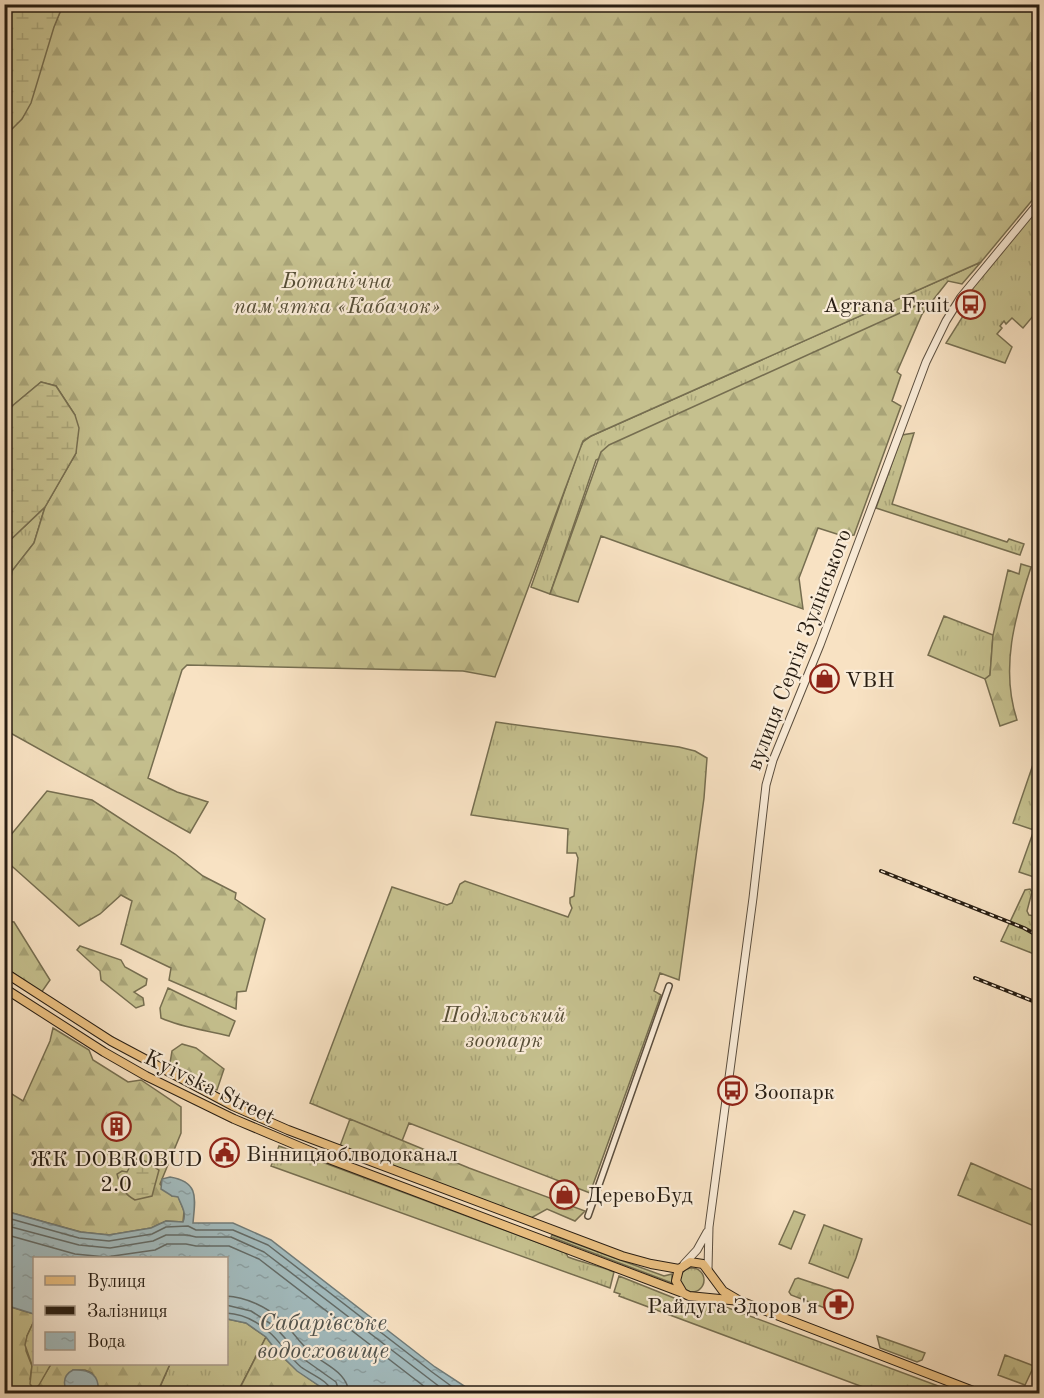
<svg xmlns="http://www.w3.org/2000/svg" width="1044" height="1398" font-family="'Old Standard TT',serif">
  <style>
    .grass { fill: url(#grass-tufts); stroke: #766e50; stroke-width: 1.5 }
    .forest { fill: url(#forest-firs); stroke: #766e50; stroke-width: 1.5 }
    .wetland { fill: url(#wetland-marsh); stroke: #766e50; stroke-width: 1.5 }
    .water { fill: url(#water-ripples); stroke: #717c79; stroke-width: 1.5 }
    .lines { fill: none; stroke-linecap: round; stroke-linejoin: round }
    .shore { stroke: #646c68; stroke-width: 1.5 }
    .stream { stroke: #717c79; stroke-width: 1.5 }
    .minor-casing { stroke: #5b4e3e; stroke-width: 8 }
    .tertiary-casing { stroke: #5b4e3e; stroke-width: 9 }
    .primary-casing { stroke: #271d12; stroke-width: 10 }
    .minor { stroke: #faecd8; stroke-width: 5 }
    .tertiary { stroke: #faecd8; stroke-width: 7 }
    .primary { stroke: #ecc182; stroke-width: 8 }
    .rail-casing { stroke: #271d12; stroke-width: 4 }
    .rail { stroke: #faecd8; stroke-width: 1.5; stroke-dasharray: 4.5; stroke-linecap: butt }
    .labels { text-anchor: middle; stroke-width: 4.5; stroke-linejoin: round; paint-order: stroke }
    .park-label { font-size: 22px; font-style: italic; fill: #564e37; stroke: #faecd8 }
    .poi-label { font-size: 22px; fill: #271d12; stroke: #faecd8; text-anchor: start }
    .street-label { font-size: 22px; fill: #271d12; stroke: #faecd8 }
    .water-label { font-size: 24px; font-style: italic; fill: #52544e; stroke: #faecd8 }
  </style>
  <defs>
    <pattern id="grass-tufts" width="24" height="20" patternUnits="userSpaceOnUse" patternTransform="scale(1.5)"><rect width="24" height="20" fill="#c5c08e"/><path d="M3 7l-1-3M5 7V3M7 7l1-3M15 17l-1-3M17 17v-4M19 17l1-3" fill="none" stroke="#a9a579"/></pattern>
    <pattern id="forest-firs" width="22" height="20" patternUnits="userSpaceOnUse" patternTransform="scale(1.5)"><rect width="22" height="20" fill="#c5c08e"/><path d="M5 1l3.5 6h-7zM16 11l3.5 6h-7z" fill="#a9a579"/></pattern>
    <pattern id="wetland-marsh" width="20" height="14" patternUnits="userSpaceOnUse" patternTransform="scale(1.5)"><rect width="20" height="14" fill="#c5c08e"/><path d="M1 5h8M5 5V1M11 12h8M15 12V8" fill="none" stroke="#a9a579"/></pattern>
    <pattern id="water-ripples" width="26" height="14" patternUnits="userSpaceOnUse" patternTransform="scale(1.5)"><rect width="26" height="14" fill="#a2bbbe"/><path d="M2 4q2-2 4 0t4 0M15 11q2-2 4 0t4 0" fill="none" stroke="#8ca0a2"/></pattern>
  </defs>
  <rect width="100%" height="100%" fill="#f8e2c3"/>
  <filter id="stains"><feTurbulence type="fractalNoise" baseFrequency=".00333" numOctaves="4"/><feColorMatrix values="0 0 0 0 .2 0 0 0 0 .09 0 0 0 0 .02 0 0 0 .5 -.17"/></filter>
  <radialGradient id="worn" r=".72"><stop offset=".6" stop-color="#630" stop-opacity="0"/><stop offset="1" stop-color="#630" stop-opacity=".3"/></radialGradient>
  <path class="grass" d="M1039,201V309L1023,328L1012,318L1006,324L1004,321L1000,326L1002,328L997,334L1012,347L1005,363L946,343L970,305L961,297Z
    M981,262L962,284L948,281L922,314V303L596,460L550,594L531,587L579,450L583,442L591,436Z
    M914,433L892,504L1007,542L1009,539L1024,544L1020,555L876,508L902,435Z
    M45,507L34,543L12,571L5,619V545Z
    M944,616L993,635L990,675L985,679L928,655Z
    M496,722L679,747L695,751L707,758L704,798L679,980L660,973L654,991L661,995L590,1193L409,1123L402,1141L310,1103L392,887L447,905L452,903L460,884L465,881L568,917L572,908L570,903V898L574,896L578,858L576,853H567L568,829L471,815Z
    M1039,747V883L1033,881L1034,877L1019,872L1034,830L1013,823Z
    M1030,889L1032,892L1027,911L1029,915L1034,916L1039,898V956L1001,941L1025,890Z
    M279,1146L566,1253L568,1257C584,1263 599,1266 614,1272L610,1288L271,1166Z
    M824,1225L862,1239L856,1258L848,1278L809,1263Z
    M552,1235L664,1276L672,1274V1283L551,1237Z
    M680 1280a12 12 0 1 1 24 0a12 12 0 1 1-24 0Z
    M619,1276L684,1302L723,1306L957,1393H879L619,1296L620,1294L614,1292Z
    M227,1319L246,1323L266,1337L237,1393L157,1394L170,1364H226Z
    M877,1336L925,1353L922,1360L917,1362L880,1348Z"/>
  <path class="forest" d="M63,5H1039V192L981,262L591,436L583,441L495,677L463,671L187,665L182,670L148,778L177,792L208,802L190,833L5,730V619L12,571L34,543L45,507L76,453L75,415L56,386L41,382L5,412V136L8,133Z
    M922,303V314L897,372L901,375L892,401L901,406L854,535L843,536L818,528L799,578L803,609L601,536L578,602L550,594L601,452L609,445Z
    M1021,564L1031,567C1015,617 1000,668 1017,720L1000,726L985,679L990,675L993,635L1008,570L1019,574Z
    M47,791L92,800L175,854L203,876L236,893L235,899L265,919L246,991L237,992L236,1009L169,980L171,968L121,944L132,901L121,895L100,914L79,926L5,860V842Z
    M5,921L14,922L50,980L41,993L5,967Z
    M80,946L121,960L125,967L147,979L146,985L134,992L143,998L144,1005L136,1008L101,980L100,971L77,950Z
    M168,988L235,1021L229,1036C206,1030 183,1028 161,1018L160,1008Z
    M53,1028L89,1050L93,1060L128,1082L141,1080L181,1107V1133L160,1184L172,1196H178L184,1211L183,1222L166,1221L151,1228L109,1235L81,1232L5,1211L4,1089L23,1101L50,1041Z
    M182,1044L196,1048L224,1069L217,1090L207,1088L169,1069L172,1051Z
    M350,1119L469,1168L585,1211L575,1221L547,1209L531,1218L340,1146Z
    M971,1163L1035,1191L1039,1202V1228L958,1195Z
    M794,1211L805,1215L791,1249L779,1244Z
    M798,1278L837,1291L830,1310L791,1295L789,1292L795,1279Z
    M4,1305L34,1314V1321L27,1336L26,1351L32,1366L30,1379L36,1388L51,1364H170L157,1393H98L99,1389L92,1373L85,1370H73L65,1390L67,1393H5Z
    M266,1337C283,1361 305,1377 330,1393L237,1394Z
    M1005,1355L1034,1366L1025,1385L998,1375Z"/>
  <path class="wetland" d="M5,4L63,5L54,27L31,103L22,119L5,136Z
    M41,382L56,386L75,415L79,428L76,453L45,507L5,545V412Z
    M136,1159L145,1161L159,1170L152,1196L135,1200C124,1194 120,1186 117,1174L122,1171L127,1172L133,1161Z
    M34,1321V1364H51L39,1385L34,1389L30,1384L32,1365L25,1345L27,1336Z"/>
  <path class="water" d="M170,1177C200,1182 195,1199 193,1223H233L271,1240L435,1367L475,1393H330L297,1371L275,1349L266,1337L246,1323L227,1319L226,1258H34V1314L5,1305V1211L80,1232L109,1235L151,1228L166,1221L183,1222C187,1213 181,1205 178,1197L172,1196L161,1189L162,1179Z
    M73,1370C90,1369 100,1375 98,1393H67C63,1384 63,1375 73,1370Z"/>
  <g class="lines">
    <path class="shore" d="M4,1217L79,1238L109,1241L152,1234L166,1227L188,1226L196,1230H233L268,1245L432,1372L462,1394
      M4,1225L79,1245L110,1248L153,1241L166,1235H187L196,1237H231L264,1252L449,1394
      M4,1234L75,1254L106,1257L155,1250L167,1244H186L196,1246H229L259,1259L434,1394
      M226,1296C246,1297 267,1307 281,1320C291,1329 299,1342 309,1351C323,1365 348,1371 349,1394
      M226,1305L251,1311L274,1326L305,1360L336,1382L340,1394
      M226,1313C242,1314 257,1321 269,1332C280,1341 289,1357 301,1367C310,1374 331,1381 332,1394"/>
    <path class="stream" d="M4,29L10,18L9,14L13,12L11,4
      M4,35L6,41L4,45"/>
    <defs>
      <path id="minor" d="M588,1216L669,986"/>
      <path id="tertiary" d="M684,1264L697,1250L707,1232
        M708,1269L709,1227L753,898L766,785L773,760L820,645L926,362L946,321L961,297L1040,201"/>
      <path id="primary" d="M4,972L111,1041L233,1106L288,1130L622,1256L651,1264L679,1269
        M4,988L104,1052L146,1076L234,1119L329,1159L683,1293
        M740,1301L689,1296L683,1293L676,1281L679,1269L690,1262L703,1264L723,1291L740,1301L981,1394"/>
    </defs>
    <use href="#minor" class="minor-casing"/>
    <use href="#tertiary" class="tertiary-casing"/>
    <use href="#primary" class="primary-casing"/>
    <use href="#minor" class="minor"/>
    <use href="#tertiary" class="tertiary"/>
    <use href="#primary" class="primary"/>
    <defs>
      <path id="rail" d="M881,871L1024,928L1040,937
        M975,978L1040,1004"/>
    </defs>
    <use href="#rail" class="rail-casing"/>
    <use href="#rail" class="rail"/>
  </g>
  <defs>
    <symbol id="bus-ring" viewBox="-11 -11 22 22"><circle r="9.5" fill="#faecd8" stroke="#8f2418" stroke-width="1.5"/><path d="M-5-6H5V4H4V6H2V4H-2V6H-4V4H-5ZM-3.5-4V0h7V-4ZM-3.5 1.2v1.5H-2V1.2ZM2 1.2v1.5H3.5V1.2Z" fill="#8f2418"/></symbol>
    <symbol id="shop-ring" viewBox="-11 -11 22 22"><circle r="9.5" fill="#faecd8" stroke="#8f2418" stroke-width="1.5"/><path d="M-5-2.5h2.3a2.7 3.5 0 0 1 5.4 0H5L5.5 6h-11ZM-1.5-2.5h3a1.5 2.3 0 0 0-3 0Z" fill="#8f2418"/></symbol>
    <symbol id="building-ring" viewBox="-11 -11 22 22"><circle r="9.5" fill="#faecd8" stroke="#8f2418" stroke-width="1.5"/><path d="M-4-6H4V6H1V3H-1V6H-4ZM-2.5-4.3h1.7v1.8h-1.7ZM.8-4.3h1.7v1.8H.8ZM-2.5-1h1.7V.8h-1.7ZM.8-1h1.7V.8H.8Z" fill="#8f2418"/></symbol>
    <symbol id="civic-ring" viewBox="-11 -11 22 22"><circle r="9.5" fill="#faecd8" stroke="#8f2418" stroke-width="1.5"/><path d="M-.6-6.5H3V-4.5H.6V-3L4-1V1h2V6H-6V1h2V-1L-.6-3ZM-1.2 2.5V6h2.4V2.5Z" fill="#8f2418"/></symbol>
    <symbol id="pharmacy-ring" viewBox="-11 -11 22 22"><circle r="9.5" fill="#faecd8" stroke="#8f2418" stroke-width="1.5"/><path d="M-2-6h4v4h4v4h-4v4h-4v-4h-4v-4h4Z" fill="#8f2418"/></symbol>
  </defs>
  <g fill-rule="evenodd">
    <use href="#bus-ring" x="954" y="288" width="33" height="33"/>
    <use href="#shop-ring" x="808" y="662" width="33" height="33"/>
    <use href="#bus-ring" x="716" y="1074" width="33" height="33"/>
    <use href="#building-ring" x="100" y="1110" width="33" height="33"/>
    <use href="#civic-ring" x="208" y="1136" width="33" height="33"/>
    <use href="#shop-ring" x="548" y="1178" width="33" height="33"/>
    <use href="#pharmacy-ring" x="822" y="1288" width="33" height="33"/>
  </g>
  <g class="labels">
    <g class="park-label">
      <text x="337" y="288">Ботанічна<tspan x="337" dy="25">пам'ятка «Кабачок»</tspan></text>
      <text x="504" y="1022">Подільський<tspan x="504" dy="25">зоопарк</tspan></text>
    </g>
    <g class="poi-label">
      <text x="950" y="312" text-anchor="end">Agrana Fruit</text>
      <text x="845" y="687">VBH</text>
      <text x="754" y="1099">Зоопарк</text>
      <text x="246" y="1161">Вінницяоблводоканал</text>
      <text x="116" y="1166" text-anchor="middle">ЖК DOBROBUD<tspan x="116" dy="25">2.0</tspan></text>
      <text x="586" y="1202">ДеревоБуд</text>
      <text x="818" y="1313" text-anchor="end">Райдуга Здоров'я</text>
    </g>
    <g class="street-label">
      <text transform="translate(798 649) rotate(-69)" y="8">вулиця Сергія Зулінського</text>
      <text transform="translate(210 1086) rotate(26)" y="8">Kyivska Street</text>
    </g>
    <g class="water-label">
      <text x="323" y="1330">Сабарівське<tspan x="323" dy="28">водосховище</tspan></text>
    </g>
  </g>
  <rect width="1044" height="1398" fill="none" stroke="#f8e2c3" stroke-width="24"/>
  <rect x="6" y="6" width="1032" height="1386" fill="none" stroke="#271d12" stroke-width="3"/>
  <rect x="12" y="12" width="1020" height="1374" fill="none" stroke="#271d12" stroke-width="1.5"/>
  <rect x="33" y="1257" width="195" height="108" fill="#faecd8" stroke="#a69989" stroke-width="1.5"/>
  <rect x="45" y="1276" width="30" height="9" fill="#ecc182" stroke="#a69989" stroke-width="1.5"/>
  <text x="87" y="1287" font-size="18" fill="#271d12">Вулиця</text>
  <rect x="45" y="1306" width="30" height="9" fill="#271d12" stroke="#a69989" stroke-width="1.5"/>
  <text x="87" y="1317" font-size="18" fill="#271d12">Залізниця</text>
  <rect x="45" y="1332" width="30" height="18" fill="url(#water-ripples)" stroke="#a69989" stroke-width="1.5"/>
  <text x="87" y="1347" font-size="18" fill="#271d12">Вода</text>
  <rect width="100%" height="100%" filter="url(#stains)"/>
  <rect width="100%" height="100%" fill="url(#worn)"/>
</svg>
